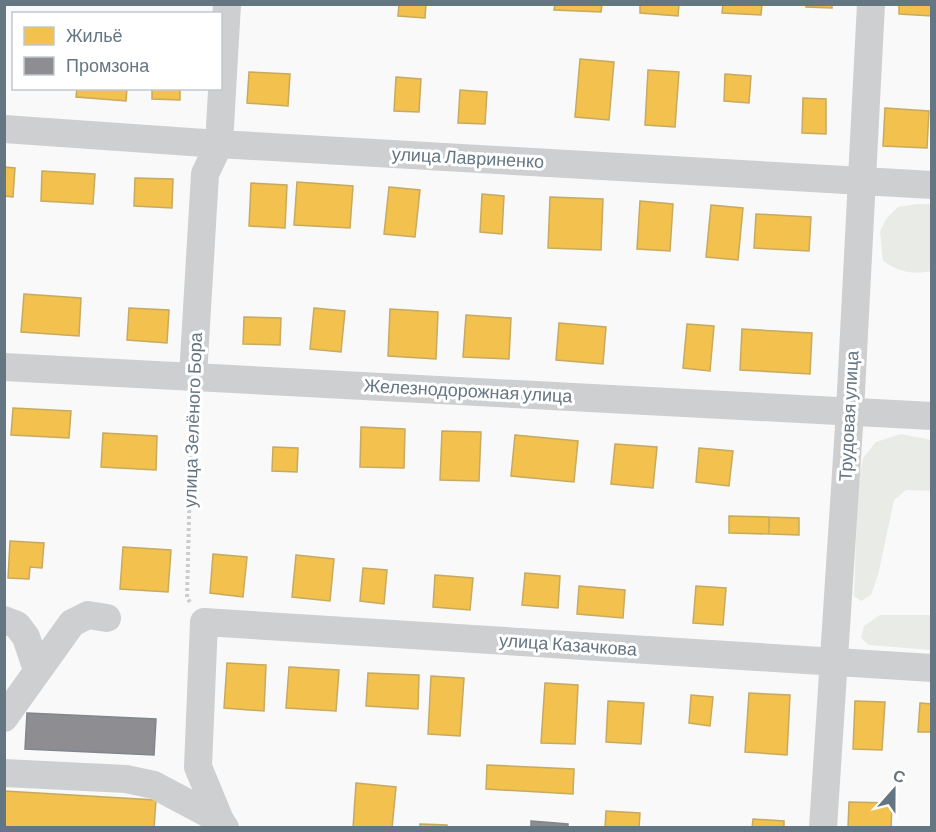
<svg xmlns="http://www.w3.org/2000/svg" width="936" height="832" font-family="Barlow,sans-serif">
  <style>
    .green { fill: #e8ebe6 }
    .homes { fill: #f2c14e; stroke: #c8aa5e; stroke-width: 1.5 }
    .industry { fill: #8d8d92; stroke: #81868e; stroke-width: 1.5 }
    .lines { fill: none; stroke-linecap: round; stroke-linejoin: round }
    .path { stroke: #cbcccd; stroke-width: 4; stroke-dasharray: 3 3; stroke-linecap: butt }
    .minor { stroke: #cecfd0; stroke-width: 28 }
    .labels { text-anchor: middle; stroke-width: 6; stroke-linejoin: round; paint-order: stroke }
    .street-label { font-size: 18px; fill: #657683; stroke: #fff }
  </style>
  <rect width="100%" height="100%" fill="#f9f9f9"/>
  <path class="green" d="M918,204H931L932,271C912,275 900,272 883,261L880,232L886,219L898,207Z
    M901,434L931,440V491L906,490L894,500L878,575L871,595L861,601L854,596L858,485L863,458L876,442Z
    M880,615H931V650L869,645L861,638L864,626Z"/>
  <path class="homes" d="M399,4H426L425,18L398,16Z
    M555,4H602L601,12L554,10Z
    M640,4H679L678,16L640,13Z
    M723,4H762L761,15L722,13Z
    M806,4H832V8L806,7Z
    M899,4H932V16L899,14Z
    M580,59L614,62L609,120L575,117Z
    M648,70L679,72L675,127L645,125Z
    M249,72L290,74L288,106L247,103Z
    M725,74L751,76L749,103L724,101Z
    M396,77L421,79L419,112L394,111Z
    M77,88H127L126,101L76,97Z
    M152,88H180V100L152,99Z
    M460,90L487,92L485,124L458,123Z
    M803,98L826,99V134L802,133Z
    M885,108L929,111L927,148L883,146Z
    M4,167L15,168L13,197L4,196Z
    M42,171L95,174L93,204L41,201Z
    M135,178L173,179L172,208L134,206Z
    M297,182L353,186L350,228L294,225Z
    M251,183L287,185L285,228L249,226Z
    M389,187L420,190L415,237L384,234Z
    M482,194L504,196L502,234L480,232Z
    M550,197L603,199L601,250L548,248Z
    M640,201L673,204L670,251L637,249Z
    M711,205L743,208L738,260L706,257Z
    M756,214L811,217L809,251L754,248Z
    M24,294L81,298L79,336L21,332Z
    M129,308L169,310L167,343L127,340Z
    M314,308L345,311L341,352L310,349Z
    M390,309L438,312L436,359L388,356Z
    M466,315L511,318L509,359L463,357Z
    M244,317L281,318L280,345L243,344Z
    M559,323L606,327L603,364L556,360Z
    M687,324L714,326L710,371L683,368Z
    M742,329L812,333L810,374L740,370Z
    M13,408L71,411L69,438L11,435Z
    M361,427L405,429L404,468L360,467Z
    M442,431L481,432L479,481L440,480Z
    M103,433L157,436L156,470L101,467Z
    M515,435L578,441L574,482L511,476Z
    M615,444L657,447L653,488L611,484Z
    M273,447L298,448L297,472L272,471Z
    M699,448L733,451L729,486L696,482Z
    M729,516L769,517V534L729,533Z
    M769,517L799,518V535L769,534Z
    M10,541L44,543L42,568L30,567L29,579L8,578Z
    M123,547L171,550L168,592L120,589Z
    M213,554L247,557L243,597L210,593Z
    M296,555L334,559L330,601L292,597Z
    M363,568L387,570L384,604L360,601Z
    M525,573L560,576L558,608L522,605Z
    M435,575L473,578L470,610L433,607Z
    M579,586L625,590L623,618L577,614Z
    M696,586L726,588L723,625L693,623Z
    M227,663L266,665L264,711L224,708Z
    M289,667L339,670L336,711L286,708Z
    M368,673L419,675L418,709L366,706Z
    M431,676L464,678L460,736L428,734Z
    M545,683L578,685L575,744L541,743Z
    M749,693L790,695L787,755L745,752Z
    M691,695L713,697L710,726L689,723Z
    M608,701L644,703L641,744L606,742Z
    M855,701L885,702L882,750L853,749Z
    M920,703L932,704V732H918Z
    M487,765L574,769L573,794L486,789Z
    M356,783L396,787L392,828H353Z
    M4,791L156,800L154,828H4Z
    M849,802L892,803L891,828H848Z
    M606,811L640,813L639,828H605Z
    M753,819L784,821V828H752Z
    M420,824L447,825V828H420Z"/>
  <path class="industry" d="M27,713L156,719L154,755L25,749Z
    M531,821L568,824V828H531Z"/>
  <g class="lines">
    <path class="path" d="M190,602L187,598L192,400"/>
    <path class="minor" d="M4,129L219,144L932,185
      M4,367L932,416
      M193,376L205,174L219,144L227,4
      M4,620L17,625L26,637L37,670
      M4,718L72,623L88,615L107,618
      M4,773L126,779L154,785L220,820
      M225,828L220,820L198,767L204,622L932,668
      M823,828L850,411L871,4"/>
  </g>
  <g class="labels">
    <g class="street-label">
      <text transform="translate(468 158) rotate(3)" y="6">улица Лавриненко</text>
      <text transform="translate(468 391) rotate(3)" y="6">Железнодорожная улица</text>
      <text transform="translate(849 416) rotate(-87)" y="6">Трудовая улица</text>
      <text transform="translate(193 420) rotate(-88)" y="6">улица Зелёного Бора</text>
      <text transform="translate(568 645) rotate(4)" y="6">улица Казачкова</text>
    </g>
  </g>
  <rect width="936" height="832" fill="none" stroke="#657683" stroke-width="12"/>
  <rect x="12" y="12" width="210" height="78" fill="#ffffff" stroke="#c1c8cd" stroke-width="1.5"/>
  <rect x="24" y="27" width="30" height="18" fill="#f2c14e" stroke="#c1c8cd" stroke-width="1.5"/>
  <text x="66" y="42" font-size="18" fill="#657683">Жильё</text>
  <rect x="24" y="57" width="30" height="18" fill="#8d8d92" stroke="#c1c8cd" stroke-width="1.5"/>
  <text x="66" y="72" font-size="18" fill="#657683">Промзона</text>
  <g transform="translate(894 790) rotate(21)" stroke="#ffffff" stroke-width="4.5" paint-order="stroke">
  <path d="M0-4.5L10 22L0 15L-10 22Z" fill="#657683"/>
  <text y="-9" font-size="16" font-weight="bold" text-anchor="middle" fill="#657683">С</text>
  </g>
</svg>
